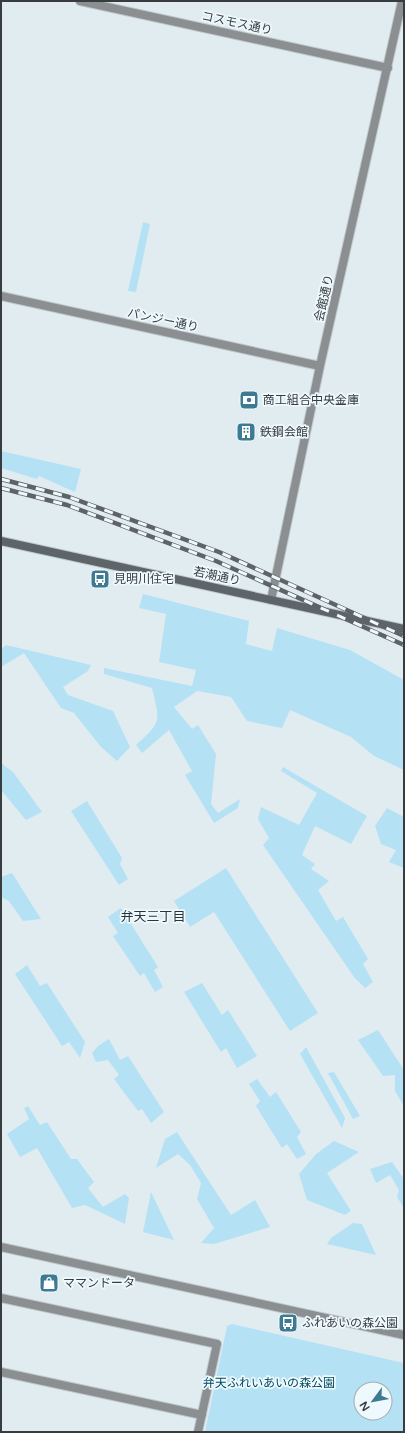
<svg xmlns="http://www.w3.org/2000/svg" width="405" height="1433" font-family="'Varela Round','Noto Sans JP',sans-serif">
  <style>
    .green { fill: #b5e1f5; fill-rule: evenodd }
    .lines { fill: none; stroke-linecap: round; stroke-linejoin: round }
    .minor-casing { stroke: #bfc9cd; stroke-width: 10 }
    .tertiary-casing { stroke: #bfc9cd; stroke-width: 10 }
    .secondary-casing { stroke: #bfc9cd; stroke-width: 10 }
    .minor { stroke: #8b8f91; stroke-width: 8 }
    .tertiary { stroke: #8b8f91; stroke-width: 8 }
    .secondary { stroke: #5e6568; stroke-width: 8 }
    .rail-casing { stroke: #5e6366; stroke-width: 4.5 }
    .rail { stroke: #eef9fe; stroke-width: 3; stroke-dasharray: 9; stroke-linecap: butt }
    .labels { text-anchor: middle; stroke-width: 3.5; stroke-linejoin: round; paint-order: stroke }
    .street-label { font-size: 12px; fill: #383c3e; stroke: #eef9fe }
    .poi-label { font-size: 12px; fill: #383c3e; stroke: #eef9fe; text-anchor: start }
    .park-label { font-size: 12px; fill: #00495f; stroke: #eef9fe }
    .neighbourhood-label { font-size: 13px; fill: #2c3438; stroke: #eef9fe }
  </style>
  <rect width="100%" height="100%" fill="#e1ecf1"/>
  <path class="green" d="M143,222L150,224L136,292L128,291Z
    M1,451L81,469L75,492C62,487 52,481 39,476L37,479L1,468Z
    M143,594L249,621L246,644L272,651L277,628L350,650L404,680V770L374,756L351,737L290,710L282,728L247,721L231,697L197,691L174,707L192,729L198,725L216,754L211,804L218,813L240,799L238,808L214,823L185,775L192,771L169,730L142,753L136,745C162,721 160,723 152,688L104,674V668L192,686L196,670L159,662L166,614L139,608Z
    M6,645L91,665L88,671L63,687L68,695L113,711L130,747L117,761L101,747L74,713L61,708L24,653L1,667V649Z
    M1,763L13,772L42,812L26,820L1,790Z
    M283,767L367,816L351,844L315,826L302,855L315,864L311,869L329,881L318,890L336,921L343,917L368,959L363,964L373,982L365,988L354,977L263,845L269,838L258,819L261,807L299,825L317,793L281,771Z
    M87,801L122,858L120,864L128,879L119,885L71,811Z
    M387,808L404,817V868L389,862L396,850L381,844L375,826Z
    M226,868L318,1013L290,1031L214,912L190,927L174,901Z
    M12,873L41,919L23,921L9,901L1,897V877Z
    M121,908L158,967L154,970L163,987L155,992L144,973L140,976L113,936L118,933L108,917Z
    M27,965L40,986L47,983L85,1042L80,1058L69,1042L62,1046L15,974Z
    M202,983L222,1015L228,1010L257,1056L237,1068L226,1048L221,1052L184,992Z
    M378,1030L404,1070V1106L395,1091V1075L383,1076L358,1040Z
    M109,1039L120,1060L128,1056L164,1112L151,1123L142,1109L138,1111L114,1079L119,1075L108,1060L96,1062L92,1053L98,1046Z
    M306,1047L345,1118L342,1128L300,1054Z
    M334,1072L360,1116L353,1119L328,1073Z
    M257,1079L270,1097L276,1092L301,1132L297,1137L306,1154L297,1159L287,1144L282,1148L256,1106L260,1101L249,1084Z
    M28,1106L40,1125L47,1122L71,1159H77L94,1182L88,1188L103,1207L125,1194L129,1198L125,1224L85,1205L72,1208L37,1148L20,1157L7,1134L29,1119L24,1108Z
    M177,1132L231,1215L255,1200L270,1227L214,1244L201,1243L214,1228L197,1199L201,1183L190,1165L178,1154L156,1168L165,1139Z
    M334,1141L359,1152L327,1173L351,1211L345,1215L307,1200L299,1174L316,1154Z
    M392,1162L404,1179V1208L397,1197L399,1190L390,1175L376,1183L370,1169Z
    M151,1192L174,1240L143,1232Z
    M353,1223L362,1224L376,1255L327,1244L331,1238Z
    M232,1324L404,1363V1432H205L227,1326ZM361,1389H385V1413H361Z"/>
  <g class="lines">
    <defs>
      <path id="minor" d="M1,1298L217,1344L198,1432
        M1,1372L202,1415"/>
      <path id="tertiary" d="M80,1L388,68
        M1,296L320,366
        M271,600L320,366L402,1
        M1,1247L404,1335"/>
      <path id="secondary" d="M1,541L404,629"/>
    </defs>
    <use href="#minor" class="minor-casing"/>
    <use href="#tertiary" class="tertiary-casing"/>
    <use href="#secondary" class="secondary-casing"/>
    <use href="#minor" class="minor"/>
    <use href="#tertiary" class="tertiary"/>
    <use href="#secondary" class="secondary"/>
    <defs>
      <path id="rail" d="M1,479L69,497L219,552L404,636
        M1,488L67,505L216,561L404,645"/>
    </defs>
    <use href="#rail" class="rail-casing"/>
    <use href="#rail" class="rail"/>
  </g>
  <defs>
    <symbol id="bank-square" viewBox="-11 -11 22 22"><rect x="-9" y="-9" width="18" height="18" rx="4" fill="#3f7a93" stroke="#eef9fe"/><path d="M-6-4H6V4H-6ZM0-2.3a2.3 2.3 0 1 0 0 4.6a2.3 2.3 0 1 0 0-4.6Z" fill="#fff"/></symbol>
    <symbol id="building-square" viewBox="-11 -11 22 22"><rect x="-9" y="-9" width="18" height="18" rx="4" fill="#3f7a93" stroke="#eef9fe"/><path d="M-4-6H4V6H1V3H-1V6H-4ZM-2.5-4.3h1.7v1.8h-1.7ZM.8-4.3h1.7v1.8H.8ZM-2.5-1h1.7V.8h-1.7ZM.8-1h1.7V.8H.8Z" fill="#fff"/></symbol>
    <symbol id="bus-square" viewBox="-11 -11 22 22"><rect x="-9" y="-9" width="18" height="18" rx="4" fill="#3f7a93" stroke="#eef9fe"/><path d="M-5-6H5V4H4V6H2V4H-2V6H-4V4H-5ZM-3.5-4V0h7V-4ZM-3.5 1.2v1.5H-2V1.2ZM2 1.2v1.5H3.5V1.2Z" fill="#fff"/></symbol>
    <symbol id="shop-square" viewBox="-11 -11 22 22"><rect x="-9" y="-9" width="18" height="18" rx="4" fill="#3f7a93" stroke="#eef9fe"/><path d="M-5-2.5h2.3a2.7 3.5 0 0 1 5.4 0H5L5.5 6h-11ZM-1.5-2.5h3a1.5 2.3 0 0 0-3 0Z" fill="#fff"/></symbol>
  </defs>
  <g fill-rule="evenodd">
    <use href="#bank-square" x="238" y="389" width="22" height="22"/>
    <use href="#building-square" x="235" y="421" width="22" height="22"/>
    <use href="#bus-square" x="89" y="568" width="22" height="22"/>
    <use href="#shop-square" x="38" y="1272" width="22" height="22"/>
    <use href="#bus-square" x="277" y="1312" width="22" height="22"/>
  </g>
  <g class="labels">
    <g class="street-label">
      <text transform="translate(237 23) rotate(12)" y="4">コスモス通り</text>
      <text transform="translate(324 298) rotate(-77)" y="4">会館通り</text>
      <text transform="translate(163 320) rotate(12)" y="4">パンジー通り</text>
      <text transform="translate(217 576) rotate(12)" y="4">若潮通り</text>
    </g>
    <g class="poi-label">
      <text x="263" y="404">商工組合中央金庫</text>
      <text x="260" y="436">鉄鋼会館</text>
      <text x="114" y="583">見明川住宅</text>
      <text x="63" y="1287">ママンドータ</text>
      <text x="302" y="1327">ふれあいの森公園</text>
    </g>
    <g class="park-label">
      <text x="269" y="1387">弁天ふれいあいの森公園</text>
    </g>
    <g class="neighbourhood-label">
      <text x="153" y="921">弁天三丁目</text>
    </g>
  </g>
  <rect width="405" height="1433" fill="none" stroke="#383c3e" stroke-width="4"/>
  <g transform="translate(373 1401) rotate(238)"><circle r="19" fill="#eef9fe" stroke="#a5adb1"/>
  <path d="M0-3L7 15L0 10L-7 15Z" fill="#3f7a93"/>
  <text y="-6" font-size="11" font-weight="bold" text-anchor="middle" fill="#383c3e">N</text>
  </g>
</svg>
